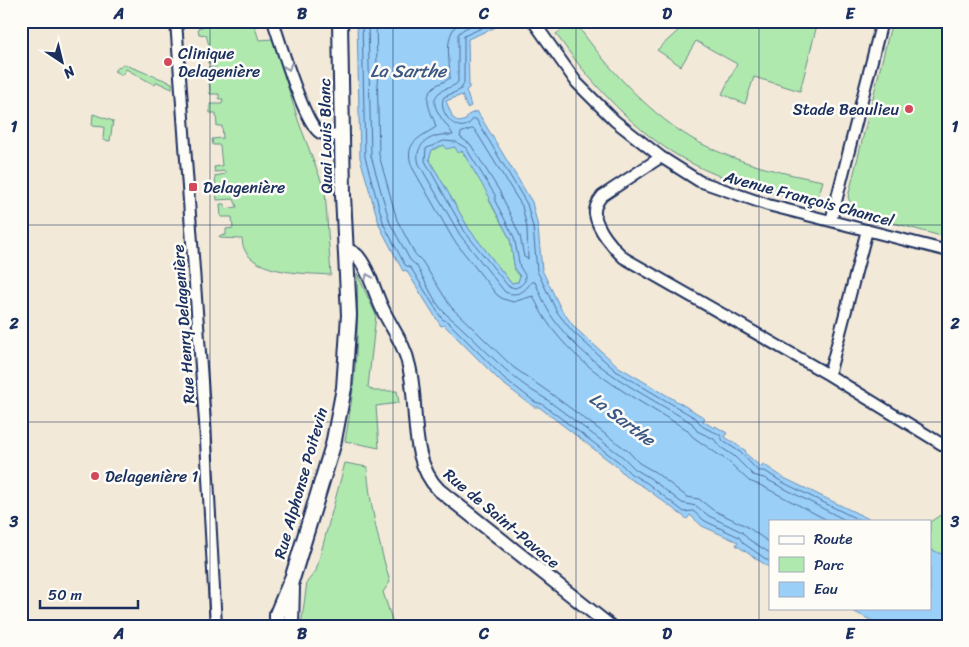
<svg xmlns="http://www.w3.org/2000/svg" width="969" height="647" font-family="Sriracha,sans-serif">
  <style>
    .green { fill: #afe9ae; stroke: #658c86 }
    .water { fill: #9acff8; stroke: #678fba; fill-rule: evenodd }
    .lines { fill: none; stroke-linecap: round; stroke-linejoin: round }
    .shore { stroke: #4e6f9c; stroke-width: 1 }
    .minor-casing { stroke: #1b2f5e; stroke-width: 14 }
    .tertiary-casing { stroke: #1b2f5e; stroke-width: 16 }
    .secondary-casing { stroke: #1b2f5e; stroke-width: 18 }
    .minor { stroke: #fdfcf7; stroke-width: 10 }
    .tertiary { stroke: #fdfcf7; stroke-width: 12 }
    .secondary { stroke: #fdfcf7; stroke-width: 14 }
    .oneway { stroke: #8c96aa }
    .grid { fill: none; stroke: #1b2f5e; stroke-width: 1; stroke-opacity: 0.55 }
    .poi-dot { fill: #d1495b; stroke: #fdfcf7; stroke-width: 2 }
    .labels { text-anchor: middle; stroke-width: 5; stroke-linejoin: round; paint-order: stroke }
    .poi-label { font-size: 16px; fill: #1b2f5e; stroke: #fdfcf7; text-anchor: start }
    .street-label { font-size: 16px; fill: #1b2f5e; stroke: #fdfcf7 }
    .water-label { font-size: 18px; font-style: italic; fill: #3b5784; stroke: #fdfcf7 }
    .neatline { fill: none; stroke: #1b2f5e; stroke-width: 2 }
    .grid-label { font-size: 16px; text-anchor: middle; font-weight: bold; fill: #1b2f5e }
  </style>
  <rect width="100%" height="100%" fill="#f3e9d8"/>
  <filter id="ink" filterUnits="userSpaceOnUse"><feTurbulence type="fractalNoise" baseFrequency=".02" numOctaves="2"/><feDisplacementMap in="SourceGraphic" scale="10" xChannelSelector="R" yChannelSelector="G"/><feConvolveMatrix kernelMatrix="1 2 1 2 8 2 1 2 1" color-interpolation-filters="sRGB"/></filter>
  <g filter="url(#ink)">
    <path class="green" d="M204,21H253L259,40L273,39L298,120L325,191L331,275C305,273 243,275 242,239L220,238L219,236L226,235V229L233,228L232,217H221L220,204H225V209L237,207L234,199L217,200L215,176L225,174V171L215,172L214,167L222,166L220,145H213L212,139L223,138L222,126H217L216,113H210V104H222L223,99H219V94H210L208,67H215V63H208V57L212,54H208L209,45L206,35L199,34L198,28L205,26Z
      M673,21H818L800,91L754,77L745,104L722,94L737,64L696,41L681,66L657,50L680,29Z
      M892,21H948V238L854,212L848,197Z
      M575,22C605,65 652,118 700,143C738,163 780,173 823,181L816,204C773,194 728,183 689,162C637,135 589,81 556,34Z
      M123,64L172,83V89L157,82L155,85L126,69L122,75L114,71Z
      M93,114L113,121L110,141L103,140L104,127L92,126Z
      M444,145L455,147L462,151L491,198L489,200L510,239L515,270L520,276L518,282L511,283L469,229L429,159L432,150Z
      M357,273L376,315L368,387L374,391H397L399,403L376,406L379,448L345,441C356,383 359,332 357,273Z
      M345,463L367,467C370,507 379,544 390,582L383,592L394,626H301L307,582L316,571Z
      M948,510V571L930,560V522Z"/>
    <path class="water" d="M357,21H510L468,39L469,88L466,90L471,106L467,108L462,95L446,101L453,118L459,122L466,120L468,115L477,111L532,202L538,227L542,270L561,309L575,328L619,367L705,418L703,421L714,428L715,426L727,433L725,437L746,451L745,453L761,467L763,464L784,478L873,521H770V568L736,545L738,542L702,526L690,515L687,519L644,487L628,478L616,466L539,407H534L501,382L444,325L441,326L406,270L403,271L380,227L360,158ZM444,145L446,149L455,147L458,153L462,151L490,198L489,199L510,239L515,270L520,276L518,282L511,283L469,229L429,159L432,150Z
      M930,549L948,557V626H882L847,608H930Z"/>
    <g class="lines">
      <path class="shore" d="M362,21L365,157L384,225L405,265L411,268L442,319L448,322L504,378L535,402L542,404L619,462L631,474L647,483L684,512L693,511L705,521L739,537L743,543L770,562
        M368,21L371,156L390,223L410,260L416,265C424,278 435,305 446,314C480,342 507,378 546,399L623,457L635,469L650,478L682,503L696,506L709,516L742,532L748,539L770,553
        M376,21L379,155L397,220L415,254L422,261L451,307L513,367L550,393L628,451L639,463L655,472L687,497L699,499L713,510L746,526L770,543
        M462,21C442,32 450,60 450,78C446,81 440,83 435,86C420,98 433,114 436,127C420,138 403,142 412,167L453,239L497,295L503,299L513,302L533,296C537,304 541,313 546,320C579,370 636,399 686,429L693,437L729,462L749,481L762,486L829,521
        M481,21L464,29L458,34V82C453,88 446,87 440,92C424,104 449,125 453,135C448,136 446,134 441,135C425,138 414,148 419,164L460,235L505,292C517,297 525,292 531,282H535C540,293 545,306 552,317C586,366 643,394 692,423L697,431L714,439L719,446L734,456L753,475L764,478L847,521
        M497,21L464,36V84L460,90L444,97C436,111 460,140 473,119H476L527,204L533,227L537,271L557,312L572,331L616,371L697,419C702,430 711,429 720,435L723,441L740,452L758,471H765L782,482L861,521
        M472,129L475,130L522,206L527,228L528,259L524,257L520,236L500,192L471,145L460,137L461,133Z
        M444,141L456,142L466,148L495,195V201L514,237L520,267L525,275V281L520,286L515,288L508,286L465,232L425,161L426,149Z"/>
      <defs>
        <path id="minor" d="M176,21L205,422L216,626
          M273,21C280,41 304,124 320,133C326,136 336,135 343,136
          M533,21L577,83L615,121L661,157L699,181L768,205L948,251
          M661,157L602,196C598,201 594,207 595,214C597,229 613,248 624,258L829,375L948,448
          M831,221L882,21
          M829,375L867,230"/>
        <path id="tertiary" d="M347,250C352,252 356,253 359,258C370,272 375,294 383,310C392,329 405,345 409,366C419,406 408,459 439,490L610,626"/>
        <path id="secondary" d="M277,626V614L293,576L333,445L344,388L349,315L343,195L340,21
          M291,626L292,587"/>
      </defs>
      <use href="#minor" class="minor-casing"/>
      <use href="#tertiary" class="tertiary-casing"/>
      <use href="#secondary" class="secondary-casing"/>
      <use href="#minor" class="minor"/>
      <use href="#tertiary" class="tertiary"/>
      <use href="#secondary" class="secondary"/>
    </g>
    <defs><path id="oneway-chevron" d="M-2-3.5L2.5 0L-2 3.5" fill="none" stroke-width="1.6" stroke-linecap="round" stroke-linejoin="round" transform="scale(1.25)"/></defs>
    <g class="oneway">
      <use href="#oneway-chevron" transform="translate(288 67) rotate(71)"/>
      <use href="#oneway-chevron" transform="translate(368 277) rotate(-113)"/>
    </g>
  </g>
  <path class="grid" d="M210,21V626M393,21V626M576,21V626M759,21V626M21,225H948M21,422H948"/>
  <g class="poi-dot">
    <circle cx="168" cy="62" r="5"/>
    <circle cx="909" cy="109" r="5"/>
    <rect x="188" y="182" width="10" height="10" rx="2.5"/>
    <circle cx="95" cy="476" r="5"/>
  </g>
  <g class="labels">
    <g class="poi-label">
      <text x="178" y="59">Clinique<tspan x="178" dy="18">Delagenière</tspan></text>
      <text x="899" y="115" text-anchor="end">Stade Beaulieu</text>
      <text x="203" y="193">Delagenière</text>
      <text x="105" y="482">Delagenière 1</text>
    </g>
    <g class="street-label">
      <text transform="translate(325 136) rotate(-91)" y="6">Quai Louis Blanc</text>
      <text transform="translate(809 198) rotate(15)" y="6">Avenue François Chancel</text>
      <text transform="translate(183 324) rotate(-94)" y="6">Rue Henry Delagenière</text>
      <text transform="translate(300 483) rotate(-74)" y="6">Rue Alphonse Poitevin</text>
      <text transform="translate(502 518) rotate(40)" y="6">Rue de Saint-Pavace</text>
    </g>
    <g class="water-label">
      <text x="408" y="77">La Sarthe</text>
      <text transform="translate(622 419) rotate(37)" y="6">La Sarthe</text>
    </g>
  </g>
  <rect width="969" height="647" fill="none" stroke="#fdfcf7" stroke-width="55"/>
  <rect x="769" y="520" width="162" height="90" fill="#fdfcf7" stroke="#a3aaba"/>
  <rect x="779" y="536" width="25" height="8" fill="#fdfcf7" stroke="#a3aaba"/>
  <text x="814" y="544" font-size="15" fill="#1b2f5e">Route</text>
  <rect x="779" y="557" width="25" height="15" fill="#afe9ae" stroke="#a3aaba"/>
  <text x="814" y="570" font-size="15" fill="#1b2f5e">Parc</text>
  <rect x="779" y="582" width="25" height="15" fill="#9acff8" stroke="#a3aaba"/>
  <text x="814" y="594" font-size="15" fill="#1b2f5e">Eau</text>
  <g transform="translate(62 62) rotate(145)" stroke="#fdfcf7" stroke-width="4" paint-order="stroke">
  <path d="M0-4L9 19L0 12L-9 19Z" fill="#1b2f5e"/>
  <text y="-8" font-size="14" font-weight="bold" text-anchor="middle" fill="#1b2f5e">N</text>
  </g>
  <path d="M40 600v8h98v-8" fill="none" stroke="#1b2f5e" stroke-width="2.5"/>
  <text x="48" y="600" font-size="15" fill="#1b2f5e" stroke="#fdfcf7" stroke-width="4" paint-order="stroke">50 m</text>
  <rect x="28" y="28" width="914" height="592" class="neatline"/>
  <g class="grid-label">
    <text x="119" y="19">A</text>
    <text x="302" y="19">B</text>
    <text x="484" y="19">C</text>
    <text x="667" y="19">D</text>
    <text x="850" y="19">E</text>
    <text x="14" y="132">1</text>
    <text x="955" y="132">1</text>
    <text x="14" y="329">2</text>
    <text x="955" y="329">2</text>
    <text x="14" y="527">3</text>
    <text x="955" y="527">3</text>
    <text x="119" y="639">A</text>
    <text x="302" y="639">B</text>
    <text x="484" y="639">C</text>
    <text x="667" y="639">D</text>
    <text x="850" y="639">E</text>
  </g>
</svg>
